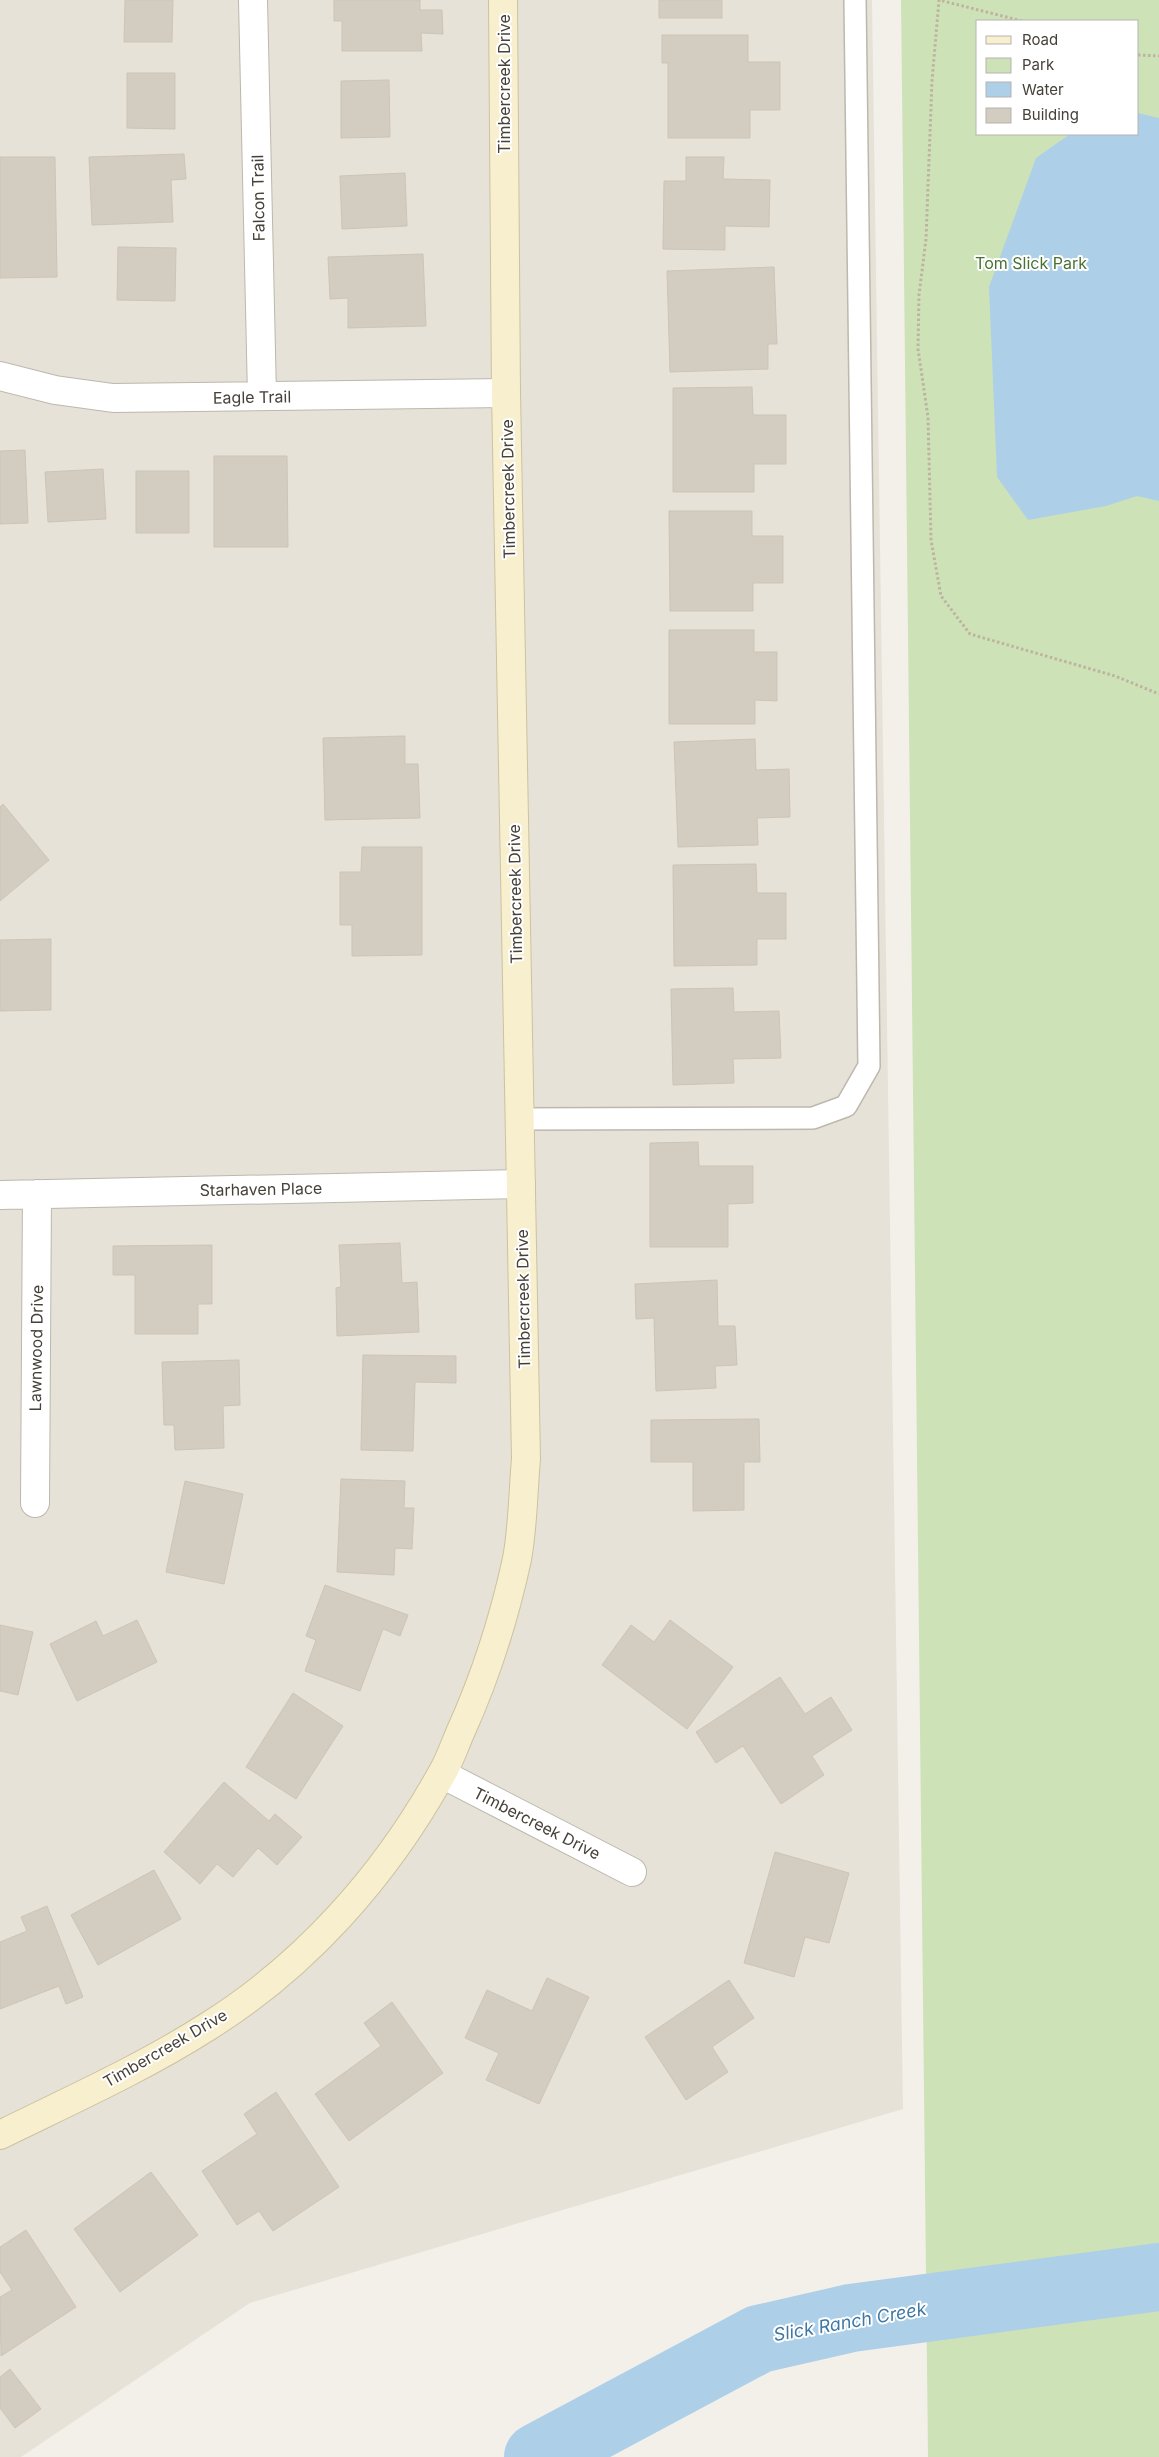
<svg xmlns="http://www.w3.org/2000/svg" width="1159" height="2457" font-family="Inter,sans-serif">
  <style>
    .residential { fill: #e6e2d8 }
    .green { fill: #cee2b7; fill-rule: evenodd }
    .water { fill: #aecfe8 }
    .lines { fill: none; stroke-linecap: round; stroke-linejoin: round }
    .river { stroke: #aecfe8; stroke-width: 68 }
    .building { fill: #d3ccc0; stroke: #cdc4b4 }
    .lane-casing { stroke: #bdb8ad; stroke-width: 24 }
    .street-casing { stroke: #bdb8ad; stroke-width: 30 }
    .secondary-casing { stroke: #cdc29f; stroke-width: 30 }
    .path { stroke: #bdb3a0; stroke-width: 3; stroke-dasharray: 2.5 2.5; stroke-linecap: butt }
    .lane { stroke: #fff; stroke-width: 21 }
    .street { stroke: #fff; stroke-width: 28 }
    .secondary { stroke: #f8efce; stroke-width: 28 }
    .labels { text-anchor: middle; stroke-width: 4; stroke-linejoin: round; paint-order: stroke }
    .street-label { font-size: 16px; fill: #464139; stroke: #fff }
    .park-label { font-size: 16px; fill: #497133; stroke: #fff }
    .water-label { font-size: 18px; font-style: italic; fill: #3e78a5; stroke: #fff }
  </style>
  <rect width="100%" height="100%" fill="#f3f0ea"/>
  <path class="residential" d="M0,0H872L903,2109L250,2303L21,2457H0Z"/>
  <path class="green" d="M901,0H1159V2457H928ZM978,21H1138V134H978Z"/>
  <path class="water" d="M1138,113L1159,118V501L1137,496L1106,506L1028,520L997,477L989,287L1036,158L1070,134H1138Z"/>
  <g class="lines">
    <path class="river" d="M538,2457L759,2339L851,2318L1159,2277"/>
  </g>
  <path class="building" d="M125,0H173L172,42H124Z
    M334,0H420V10H442L443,34L421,33L422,51H342V21H334Z
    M659,0H722V18H659Z
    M662,35H748V62H780V110H750V138H668V63H662Z
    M127,73H175V129L127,128Z
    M389,80L390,137L341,138V81Z
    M184,154L186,179L171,180L173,222L92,225L89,157Z
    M0,157H55L57,277L0,278Z
    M686,157H724L723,179L770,180L769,227L725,226V250L663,249L664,181H686Z
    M405,173L407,226L342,229L340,176Z
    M118,247L176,248L175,301L117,300Z
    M423,254L426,326L348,328V298L330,299L328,257Z
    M774,267L777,344H768V369L670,372L667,271Z
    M752,387L753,415H786V464H754V492H673V388Z
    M25,450L28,523L0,524V451Z
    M214,456H287L288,547H214Z
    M103,469L106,519L48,522L45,472Z
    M136,471H189V533H136Z
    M669,511H752V536H783V583H753V611H670Z
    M669,630H754V652H777V701L755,700V724H669Z
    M405,736V764H418L420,818L325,820L323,738Z
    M755,739L756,770L789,769L790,817L757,818L758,845L678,847L674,742Z
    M3,804L49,860L0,901V807Z
    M362,847H422V955L352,956V925H340V872H361Z
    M756,864L757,893H786V939H757V965L674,966L673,865Z
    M51,939V1010L0,1011V940Z
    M733,988L734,1012L779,1011L781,1058L733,1059L734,1083L673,1085L671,989Z
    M698,1142L699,1166H753V1203L728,1204V1247H650V1143Z
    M400,1243L402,1283L417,1282L419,1332L337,1336L336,1288L341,1287L339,1245Z
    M212,1245V1304H198V1334H135V1275H113V1246Z
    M717,1280L718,1326H735L737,1365L715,1366L716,1388L656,1391L654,1318L636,1319L635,1284Z
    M363,1355L456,1356V1383L415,1382L413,1451L361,1450Z
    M239,1360L240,1405L223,1406L224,1448L175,1450L174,1425H164L162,1362Z
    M759,1419L760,1462H744V1510L693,1511V1462H651V1420Z
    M341,1479L405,1481L404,1508H414L412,1549L395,1548L394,1575L337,1572Z
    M185,1481L243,1494L224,1584L166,1572Z
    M325,1585L408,1615L400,1636L383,1629L360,1691L305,1671L316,1640L306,1636Z
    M137,1620L157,1662L77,1701L50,1644L96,1621L103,1636Z
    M670,1620L733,1667L687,1729L602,1665L631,1625L654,1642Z
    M0,1625L33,1632L18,1695L0,1691Z
    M780,1677L805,1714L831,1697L852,1730L812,1756L824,1775L781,1804L743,1746L716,1763L696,1732Z
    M293,1693L343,1726L296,1799L246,1767Z
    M224,1782L269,1821L275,1814L302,1837L277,1865L258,1848L233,1877L217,1864L200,1884L164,1852Z
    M775,1852L849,1873L829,1943L805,1937L794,1977L744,1963Z
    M154,1870L181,1919L98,1965L71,1915Z
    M47,1906L83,1997L66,2004L59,1986L0,2009V1942L27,1931L21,1917Z
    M547,1978L589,1997L539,2104L486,2080L499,2053L465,2038L487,1990L532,2011Z
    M729,1980L754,2018L712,2047L728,2072L686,2100L645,2037Z
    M392,2002L443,2073L349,2141L315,2094L381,2046L364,2023Z
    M276,2092L339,2187L273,2231L259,2211L237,2225L202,2171L257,2134L244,2114Z
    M151,2172L198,2235L120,2292L74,2229Z
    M26,2230L76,2307L1,2356L0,2297L12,2290L0,2272V2247Z
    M10,2369L41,2409L15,2428L0,2408V2377Z"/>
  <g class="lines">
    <defs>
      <path id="lane" d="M520,1119L813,1118L846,1106L869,1066L855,0"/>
      <path id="street" d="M253,0L262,396
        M0,376L55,390L113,398L506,393
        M0,1195L521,1184
        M35,1503L37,1194
        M442,1774L632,1872"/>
      <path id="secondary" d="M0,2135C69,2101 141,2069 207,2027C305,1966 385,1876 441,1775C449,1762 454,1747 460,1733C485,1678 504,1619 517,1559C523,1527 523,1492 526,1459L506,393L503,0"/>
    </defs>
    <use href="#lane" class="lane-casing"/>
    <use href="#street" class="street-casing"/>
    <use href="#secondary" class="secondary-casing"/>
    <path class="path" d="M1022,21L939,0L932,81L926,239L919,295L918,349L928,417L931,540L941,596L970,634L1115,676L1159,694
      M1138,55L1159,56"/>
    <use href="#lane" class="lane"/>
    <use href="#street" class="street"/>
    <use href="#secondary" class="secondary"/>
  </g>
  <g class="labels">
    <g class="street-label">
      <text transform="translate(504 84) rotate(-90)" y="6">Timbercreek Drive</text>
      <text transform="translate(258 198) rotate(-91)" y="6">Falcon Trail</text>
      <text transform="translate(252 397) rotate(-1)" y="6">Eagle Trail</text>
      <text transform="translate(508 489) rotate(-91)" y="6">Timbercreek Drive</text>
      <text transform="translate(515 894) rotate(-91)" y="6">Timbercreek Drive</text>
      <text transform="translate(261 1189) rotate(-1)" y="6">Starhaven Place</text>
      <text transform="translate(523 1299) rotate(-91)" y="6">Timbercreek Drive</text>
      <text transform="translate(36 1348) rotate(-89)" y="6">Lawnwood Drive</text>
      <text transform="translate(537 1823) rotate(27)" y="6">Timbercreek Drive</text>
      <text transform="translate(165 2048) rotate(-30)" y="6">Timbercreek Drive</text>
    </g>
    <g class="park-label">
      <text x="1031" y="269">Tom Slick Park</text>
    </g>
    <g class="water-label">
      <text transform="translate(850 2322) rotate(-10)" y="6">Slick Ranch Creek</text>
    </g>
  </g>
  <rect x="976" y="20" width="162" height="115" fill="#ffffff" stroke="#b5b3b0"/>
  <rect x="986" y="36" width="25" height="8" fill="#f8efce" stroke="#b5b3b0"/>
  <text x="1022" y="45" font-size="15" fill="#464139">Road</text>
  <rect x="986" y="58" width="25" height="15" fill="#cee2b7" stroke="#b5b3b0"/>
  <text x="1022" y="70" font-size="15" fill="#464139">Park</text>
  <rect x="986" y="82" width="25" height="15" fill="#aecfe8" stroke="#b5b3b0"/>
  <text x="1022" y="95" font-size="15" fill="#464139">Water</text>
  <rect x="986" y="108" width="25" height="15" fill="#d3ccc0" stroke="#b5b3b0"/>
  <text x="1022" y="120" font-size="15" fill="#464139">Building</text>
</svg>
